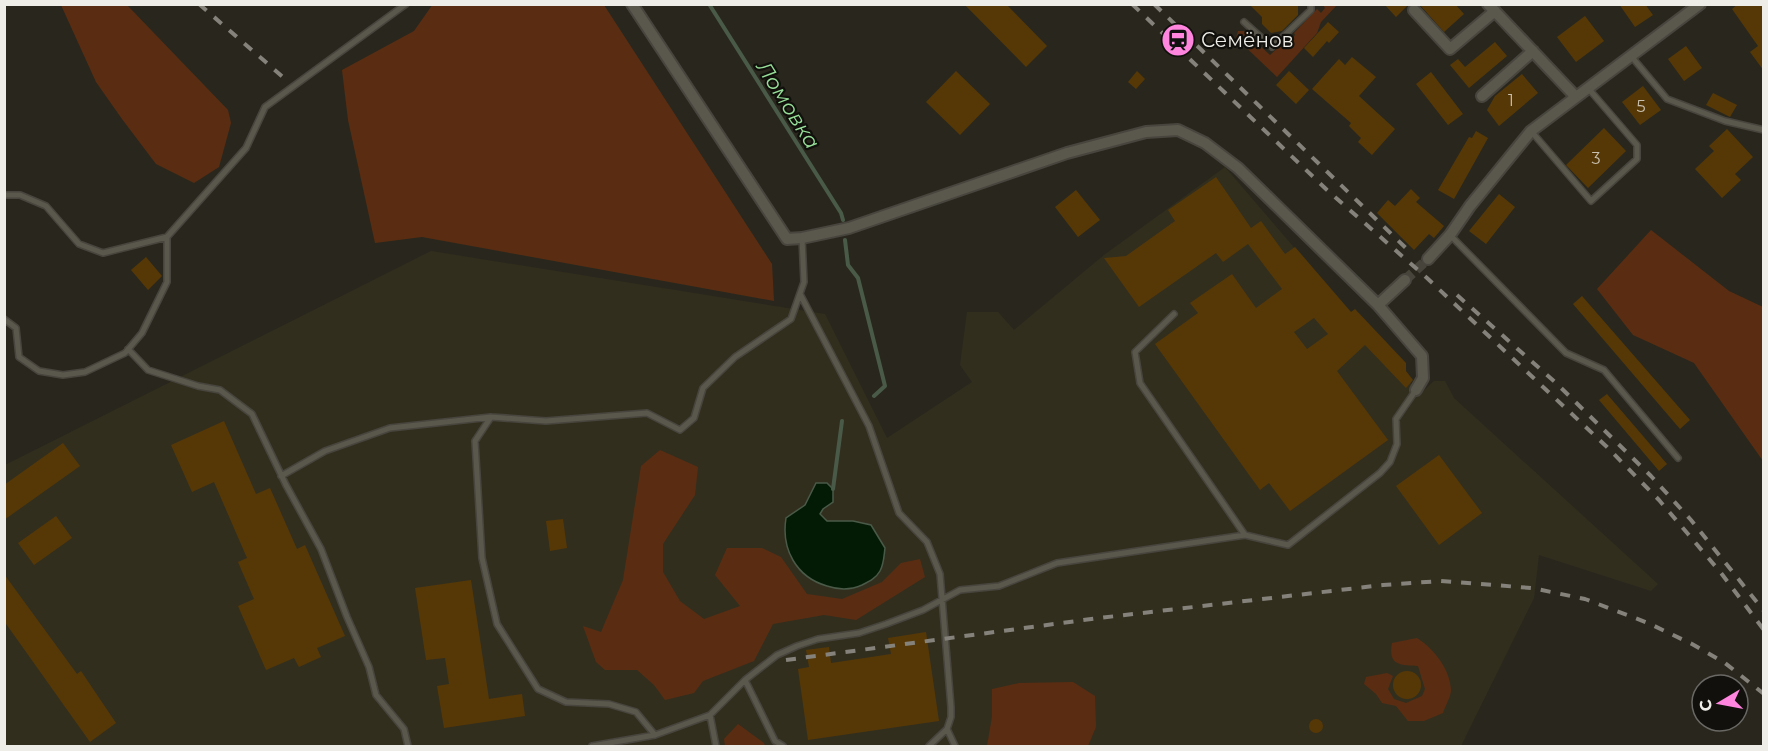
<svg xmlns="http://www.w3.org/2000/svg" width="1768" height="751" font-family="Montserrat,sans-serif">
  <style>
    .built { fill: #322e1e }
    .green { fill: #5a2d12 }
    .water { fill: #031b04; stroke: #4a5a48; stroke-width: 1.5 }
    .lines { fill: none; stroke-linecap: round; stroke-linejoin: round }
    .stream { stroke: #4a5a48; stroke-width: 4 }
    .building { fill: #563807; fill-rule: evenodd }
    .street-tunnel { stroke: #47453b; stroke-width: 10; stroke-dasharray: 10 5; stroke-linecap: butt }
    .lane-casing { stroke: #47453d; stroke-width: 8 }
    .street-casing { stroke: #47453d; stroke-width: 14 }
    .lane { stroke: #5a584d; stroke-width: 5 }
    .street { stroke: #5a584d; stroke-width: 10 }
    .rail { stroke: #84827a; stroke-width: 4; stroke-dasharray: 10 10; stroke-linecap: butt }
    .labels { text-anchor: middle; stroke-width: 4.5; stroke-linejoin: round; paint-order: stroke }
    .number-label { font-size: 16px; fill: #c9c0af }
    .poi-label { font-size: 20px; fill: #efede7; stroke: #11100c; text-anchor: start }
    .water-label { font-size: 21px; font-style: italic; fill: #96de97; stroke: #11100c }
  </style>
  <rect width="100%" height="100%" fill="#29271d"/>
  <path class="built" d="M1225,167L1420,394L1434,381H1445L1454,398L1658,584L1651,591L1539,555L1534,598L1461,746H5V465L431,251L825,314L887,438L972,382L960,365L967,312H998L1014,330L1104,255Z"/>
  <path class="green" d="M433,4L604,5L772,264L774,301L422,237L375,243L348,120L342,70L414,31Z
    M61,5H127L228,110L231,123L219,167L194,183L156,164L122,119L96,82Z
    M1323,5H1337L1321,22L1317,33L1277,77L1236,38L1238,31H1244L1270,55L1290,37L1292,39L1295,35L1294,33L1317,9L1321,13L1325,8Z
    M1651,230L1729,291L1763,307V461L1694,363L1633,335L1597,289Z
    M660,450L698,467L695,495L663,544V572L680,601L704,619L740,606L715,575L727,548H762L781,557L807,594L842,599L882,582L901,563L920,559L925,577L856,620L824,615L773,624L754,661L703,681L694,693L665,700L654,685L637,670H605L596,662L583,626L601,632L623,580L641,466Z
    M1417,638C1434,649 1450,669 1451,690C1451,697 1445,706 1443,713L1424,721H1408L1396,706L1382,703L1376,694L1364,684L1366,677L1387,673L1393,676L1388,689L1394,699L1406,703L1422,696L1425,689L1418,666C1400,665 1388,666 1392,643Z
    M1073,682L1095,696L1096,727L1088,746H987L992,717V689L1019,683Z
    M738,724L764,743L765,746H725L724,739Z"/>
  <path class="water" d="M816,483H827L833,489V502L823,509L820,514L827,521H853L871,525L885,548C884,555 884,564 880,571C876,578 870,581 862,585C851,590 839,590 827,586C796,577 781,549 786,518L805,505Z"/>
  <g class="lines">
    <path class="stream" d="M709,4L841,213L843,220
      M845,240L848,265L858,278L885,386L874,396
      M833,489L842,421"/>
  </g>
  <path class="building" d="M964,4H1006L1047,46L1026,67Z
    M1249,4H1298V15L1282,31L1271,33L1262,24V17Z
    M1384,4H1409L1396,17Z
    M1419,4H1455L1464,14L1444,32Z
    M1619,4H1645L1653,15L1635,27Z
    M1738,4H1764V71L1750,52L1758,46L1732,9Z
    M1585,16L1604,41L1576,62L1557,37Z
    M1328,22L1339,32L1329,43L1327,41L1313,57L1304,48Z
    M1495,42L1507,56L1469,88L1450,65L1458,59L1465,67Z
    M1686,46L1702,68L1684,81L1668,59Z
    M1352,57L1376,77L1359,96L1395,129L1372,155L1358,142L1361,138L1349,126L1351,123L1312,89L1339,59L1345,65Z
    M956,71L990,104L960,135L926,102Z
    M1137,71L1145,79L1136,89L1128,82Z
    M1289,71L1309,90L1296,104L1276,85Z
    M1431,72L1463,114L1448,125L1416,84Z
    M1522,74L1538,93L1499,126L1487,110L1495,96Z
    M1643,86L1661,110L1640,125L1622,102Z
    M1713,93L1737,105L1730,117L1706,105Z
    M1604,128L1626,151L1588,188L1566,165Z
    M1727,129L1753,157L1735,174L1741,180L1722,198L1695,169L1714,151L1709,146Z
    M1476,131L1488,138L1454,199L1438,190L1469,137L1472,138Z
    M1216,177L1251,228L1261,221L1285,254L1295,247L1351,312L1355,309L1406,363V371L1413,380L1406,388L1365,345L1337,371L1388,440L1290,511L1269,483L1260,490L1155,344L1198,313L1190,303L1232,274L1256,308L1282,289L1248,244L1223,262L1216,253L1139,307L1104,258L1126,256L1175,221L1168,210ZM1314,318L1328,334L1307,349L1294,332Z
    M1411,189L1420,198L1416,202L1444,226L1434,238L1429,234L1414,250L1377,213L1388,200L1395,206Z
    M1076,190L1100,220L1078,237L1055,207Z
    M1499,194L1515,207L1486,244L1469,231Z
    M146,257L162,276L148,290L131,270Z
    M1582,296L1690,420L1680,429L1573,304Z
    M1607,394L1667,464L1659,471L1599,400Z
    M224,421L256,494L270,488L297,549L305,545L345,636L317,648L321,657L299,667L294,658L266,670L238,606L254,599L238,562L247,558L214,482L192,492L171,445Z
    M63,443L80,466L4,520V485Z
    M1439,455L1482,513L1439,545L1396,486Z
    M56,516L72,538L34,565L18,543Z
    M563,519L567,548L550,551L546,521Z
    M4,574L77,674L81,671L116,723L90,742L4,621Z
    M471,580L489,699L522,694L525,716L444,728L437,686L449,684L445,658L426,660L415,588Z
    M926,632L939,721L808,740L798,669L809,667L806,650L829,647L831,663L891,654L888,638Z
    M1393 685a14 14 0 1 1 28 0a14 14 0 1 1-28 0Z
    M1309 726a7 7 0 1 1 14 0a7 7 0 1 1-14 0Z"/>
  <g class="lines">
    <path class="street-tunnel" d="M1405,280L1428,259"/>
    <defs>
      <path id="lane" d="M1244,22L1272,47L1311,10V4
        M1631,56L1667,99L1725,121L1764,130
        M1531,131L1591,201L1637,159V145L1588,88
        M4,195H20L46,206L79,244L103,253L167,237
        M1450,235L1566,353L1604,370L1678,458
        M800,294L869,426L899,513L927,542L940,574L951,707V717L947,729L955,746
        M1174,314L1135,352L1140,383L1245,535L1288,545L1380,473L1390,462L1397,444L1396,419L1416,390
        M4,319L16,328L19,357L39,371L63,375L85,372L125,353L142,333L167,282V237L246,148L265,107L406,4
        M128,349L148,370L198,386L220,390L252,414L286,485L321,549L347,617L369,667L376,695L404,729L408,746
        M281,476L325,451L390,428L491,417
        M745,680L775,741L783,746
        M710,715L716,746
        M655,735L636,712L609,704L566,702L538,689L497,624L482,558L475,441L491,417L546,421L647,413L680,430L694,418L703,388L735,357L791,319L804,282L802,238
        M592,746L655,735L710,715L745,680L777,655L797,646L818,639L859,633L886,624L923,610L960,590L999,586L1057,563L1245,535
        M929,746L947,729"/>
      <path id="street" d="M632,4L787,239L802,238L849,228L1067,153L1146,132L1178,130L1205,143L1238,168L1378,305L1422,356L1423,378L1416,390
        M1488,4L1576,97
        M1414,10L1450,49L1495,11
        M1482,96L1533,51
        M1428,259L1450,235L1470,206L1531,131L1700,4
        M1378,305L1405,280"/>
    </defs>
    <use href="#lane" class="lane-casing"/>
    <use href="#street" class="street-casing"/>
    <use href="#lane" class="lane"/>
    <use href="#street" class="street"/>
    <path class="rail" d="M199,4L284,78
      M1132,4L1327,190L1427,278L1607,447L1659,500L1688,534L1721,573L1764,630
      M1154,4L1411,253
      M1457,295L1556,383L1651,476L1691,520L1764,611
      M786,660L1099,618L1383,585L1441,581L1532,588L1585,599L1648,623L1692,644L1725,663L1764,694"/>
  </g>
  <defs>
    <symbol id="station-disc" viewBox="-11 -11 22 22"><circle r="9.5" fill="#ff85df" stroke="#11100c"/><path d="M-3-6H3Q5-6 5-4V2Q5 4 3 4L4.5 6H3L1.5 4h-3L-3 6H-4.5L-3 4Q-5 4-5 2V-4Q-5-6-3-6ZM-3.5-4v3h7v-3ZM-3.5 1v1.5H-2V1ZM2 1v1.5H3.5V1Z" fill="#111"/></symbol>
  </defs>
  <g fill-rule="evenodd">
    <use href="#station-disc" x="1159" y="21" width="38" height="38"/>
  </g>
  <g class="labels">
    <g class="number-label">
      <text x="1511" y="106">1</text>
      <text x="1641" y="112">5</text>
      <text x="1596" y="164">3</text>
    </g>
    <g class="poi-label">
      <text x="1201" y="47">Семёнов</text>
    </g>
    <g class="water-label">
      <text transform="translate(788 105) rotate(58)" y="7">Ломовка</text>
    </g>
  </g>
  <rect width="1768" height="751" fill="none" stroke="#efede7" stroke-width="12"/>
  <g transform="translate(1720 703) rotate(260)"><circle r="28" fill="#11100c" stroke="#6a6864" stroke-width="1.5"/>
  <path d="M0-4.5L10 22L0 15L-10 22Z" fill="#ff85df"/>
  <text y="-9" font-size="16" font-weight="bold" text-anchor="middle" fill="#efede7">С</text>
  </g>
</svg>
